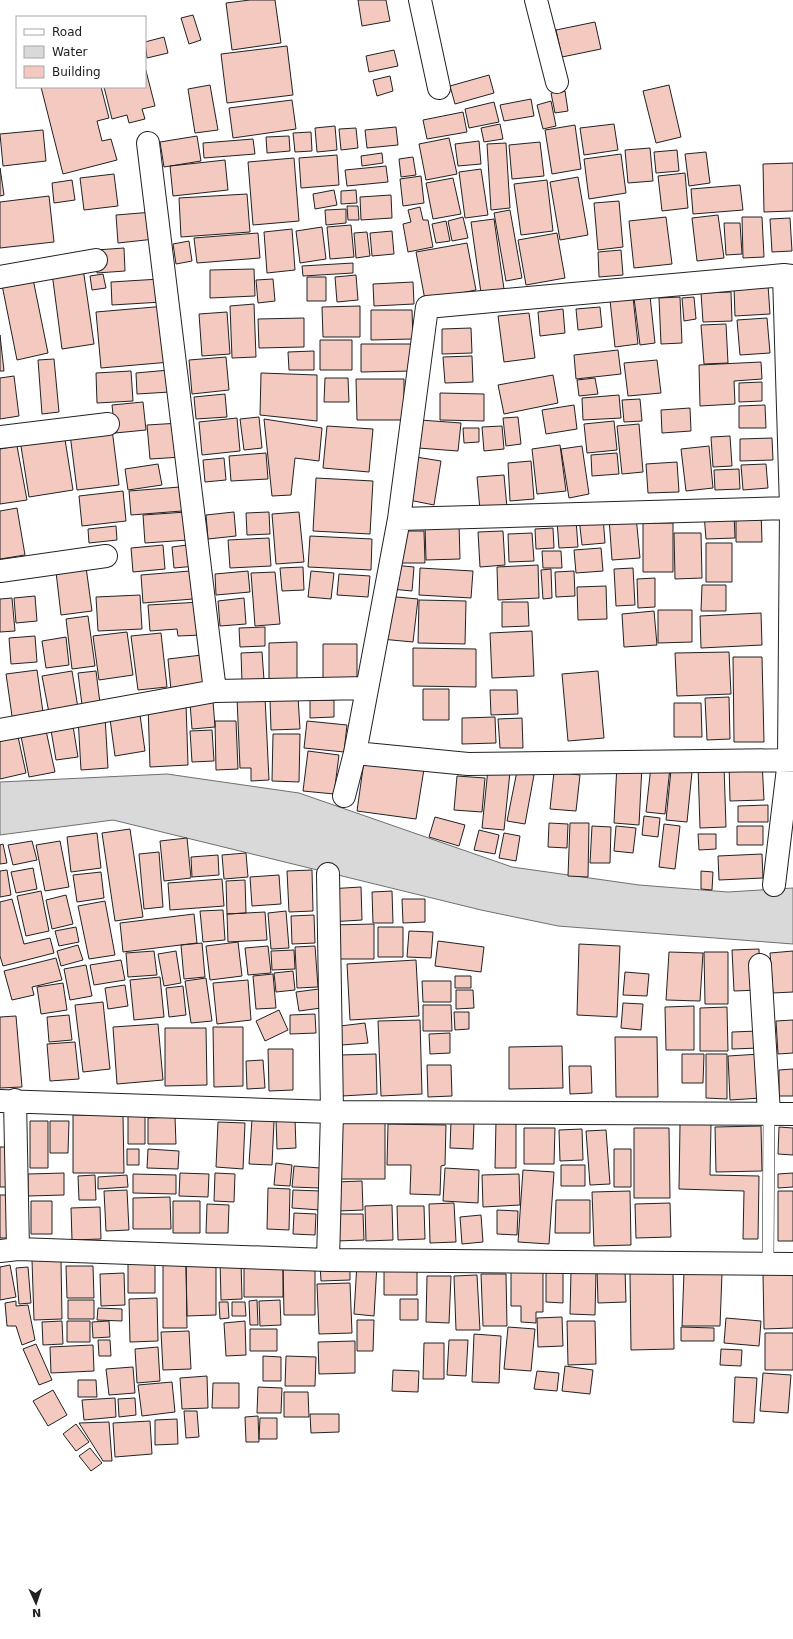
<svg xmlns="http://www.w3.org/2000/svg" width="793" height="1639" font-family="'DejaVu Sans',sans-serif">
  <style>
    .water { fill: #d9d9d9; stroke: #6f6f6f }
    .building { fill: #f3c9c0; stroke: #222 }
    .lines { fill: none; stroke-linecap: round; stroke-linejoin: round }
    .service-casing { stroke: #222; stroke-width: 12 }
    .minor-casing { stroke: #222; stroke-width: 24 }
    .service { stroke: #fff; stroke-width: 11 }
    .minor { stroke: #fff; stroke-width: 22 }
  </style>
  <rect width="100%" height="100%" fill="#fff"/>
  <path class="water" d="M167,774L299,793L512,867L639,885L728,892L793,888V944L558,926L481,910L113,820L0,835V782Z"/>
  <path class="building" d="M250,0H275L281,43L232,50L226,3Z
    M358,0H386L390,21L362,26Z
    M193,15L201,40L189,44L181,18Z
    M595,22L601,49L562,57L556,30Z
    M164,37L168,53L147,58L145,42Z
    M287,46L293,95L227,103L221,54Z
    M394,50L398,66L369,72L366,56Z
    M145,67L155,106L142,109L145,119L129,123L127,115L112,119L104,87H145Z
    M489,75L494,93L455,104L450,86Z
    M390,76L393,91L377,96L373,80Z
    M210,85L218,130L195,133L188,89Z
    M669,85L681,137L656,143L643,91Z
    M41,87H101L109,118L97,121L102,141L111,139L117,160L63,174Z
    M565,91L568,111L555,113L551,93Z
    M531,99L534,116L504,121L500,105Z
    M292,100L296,129L233,138L229,108Z
    M551,101L556,126L543,129L537,105Z
    M494,102L499,122L469,128L465,109Z
    M463,112L467,132L427,139L423,120Z
    M500,124L503,139L484,142L481,128Z
    M614,124L618,150L584,155L580,128Z
    M575,125L581,169L552,174L545,130Z
    M335,126L337,150L317,152L315,128Z
    M396,127L398,145L367,148L365,130Z
    M356,128L358,148L341,150L339,129Z
    M43,130L46,161L3,166L0,134Z
    M311,132L312,151L295,152L293,133Z
    M197,136L201,161L164,167L160,142Z
    M289,136L290,151L267,153L266,137Z
    M449,138L457,174L426,180L419,144Z
    M253,139L255,154L204,158L203,143Z
    M479,141L481,164L458,166L455,144Z
    M540,142L544,176L512,179L509,145Z
    M506,143L510,208L491,210L487,144Z
    M650,148L653,181L628,183L625,150Z
    M677,150L679,171L656,173L654,152Z
    M706,152L710,183L689,186L685,154Z
    M382,153L383,163L362,166L361,156Z
    M621,154L626,193L589,199L584,159Z
    M337,155L339,185L301,188L299,158Z
    M413,157L416,175L401,177L399,159Z
    M294,158L299,221L253,225L248,162Z
    M225,160L228,190L173,196L170,166Z
    M793,163V211L764,212L763,164Z
    M386,166L388,182L347,186L345,170Z
    M0,168L4,195L0,196Z
    M481,169L488,215L465,218L459,172Z
    M685,173L688,208L662,211L658,176Z
    M114,174L118,206L84,210L80,178Z
    M421,176L424,203L403,206L400,179Z
    M578,177L588,235L560,240L550,182Z
    M453,178L461,214L433,219L426,183Z
    M72,180L75,200L54,203L52,183Z
    M547,180L553,231L521,235L514,184Z
    M740,185L743,210L693,214L691,189Z
    M334,190L337,205L315,209L313,194Z
    M356,190L357,203L341,204V191Z
    M247,194L250,232L181,237L179,198Z
    M391,195L392,218L361,220L360,197Z
    M49,196L54,242L0,248V202Z
    M619,201L623,247L598,250L594,203Z
    M347,206H358L359,220H348Z
    M420,207L423,220H428L433,247L408,252L403,224L411,222L408,210Z
    M346,209V223L326,225L325,210Z
    M510,210L522,278L506,281L494,213Z
    M153,212L155,239L118,243L116,215Z
    M718,215L724,258L697,261L692,218Z
    M463,217L468,238L452,241L448,221Z
    M666,217L672,264L634,268L629,221Z
    M742,217H762L764,257L743,258Z
    M790,218L792,251L772,252L770,219Z
    M494,219L504,289L481,293L471,222Z
    M446,221L450,241L436,243L432,224Z
    M724,223H740L742,254L726,255Z
    M351,225L354,257L330,259L327,227Z
    M322,227L326,259L300,263L296,231Z
    M292,229L295,270L267,273L264,232Z
    M392,231L394,254L372,256L370,233Z
    M367,232L370,256L356,258L354,233Z
    M258,233L260,258L197,263L194,238Z
    M557,233L565,278L526,285L518,240Z
    M189,241L192,261L176,264L173,244Z
    M467,243L476,290L425,300L416,252Z
    M124,248L125,271L97,273L96,250Z
    M621,250L623,275L599,277L598,252Z
    M353,263V273L303,276L302,266Z
    M83,268L94,344L62,349L52,273Z
    M254,269L255,296L210,298V270Z
    M103,274L106,288L92,290L90,276Z
    M356,275L358,300L337,302L335,277Z
    M307,277H326V301H307Z
    M33,279L48,353L17,360L2,285Z
    M160,279L162,302L112,305L111,282Z
    M273,279L275,301L258,303L256,280Z
    M413,282L414,304L374,306L373,284Z
    M768,285L770,314L735,316L734,287Z
    M731,292L732,321L703,322L701,293Z
    M650,296L655,343L640,345L634,298Z
    M633,297L638,344L615,347L610,300Z
    M680,297L682,343L661,344L659,298Z
    M694,297L696,319L684,321L682,298Z
    M254,304L256,357L232,358L230,306Z
    M166,306L170,362L101,368L96,312Z
    M360,306V337H323L322,307Z
    M600,307L602,327L578,330L576,309Z
    M563,309L565,333L540,336L538,312Z
    M371,310H412L413,339L371,340Z
    M227,312L230,354L202,356L199,314Z
    M529,313L535,358L504,362L498,316Z
    M304,318V347L259,348L258,319Z
    M767,318L770,353L740,355L737,320Z
    M726,324L728,363L704,364L701,325Z
    M471,328L472,353L442,354V329Z
    M0,335L4,371H0Z
    M320,340H352V370H320Z
    M361,344H413V371L361,372Z
    M618,350L621,374L576,379L574,355Z
    M314,351V370H289L288,352Z
    M472,356L473,382L445,383L443,357Z
    M226,357L229,390L192,394L189,360Z
    M54,359L59,412L42,414L38,360Z
    M657,360L661,393L628,396L624,363Z
    M761,362L762,379L734,381L735,404L700,406L699,365Z
    M169,370L170,392L137,394L136,373Z
    M131,371L133,401L97,403L96,373Z
    M261,373L317,375V421L260,415Z
    M553,375L558,403L504,414L498,385Z
    M14,376L19,416L0,419V378Z
    M325,378H348L349,402H324Z
    M595,378L598,394L579,396L577,380Z
    M356,379H404V420H357Z
    M762,382V401L739,402V383Z
    M440,393L484,394V421L440,420Z
    M225,394L227,417L196,419L194,397Z
    M619,395L621,418L583,420L582,398Z
    M640,399L642,421L624,422L622,400Z
    M143,402L146,430L115,433L112,405Z
    M574,405L577,429L546,434L542,410Z
    M765,405L766,428H739V406Z
    M690,408L691,431L662,433L661,410Z
    M259,417L262,448L244,450L240,419Z
    M518,417L521,444L506,446L503,418Z
    M237,418L240,451L202,455L199,422Z
    M264,419L322,428L319,461L295,458L291,495L272,496Z
    M420,420L461,423L458,451L418,448Z
    M614,421L617,450L587,453L584,424Z
    M180,423L182,457L150,459L147,425Z
    M639,424L643,472L622,474L617,426Z
    M327,426L373,429L369,472L323,468Z
    M502,426L504,449L484,451L482,427Z
    M463,428H479V442L464,443Z
    M112,429L119,485L77,490L70,434Z
    M64,433L73,490L29,497L20,440Z
    M730,436L732,466L713,467L711,437Z
    M772,438L773,460L740,461V439Z
    M560,445L566,491L537,494L532,449Z
    M17,446L27,500L0,504V449Z
    M582,446L589,494L569,498L561,449Z
    M709,446L713,488L686,491L681,449Z
    M266,453L268,479L231,481L229,456Z
    M617,453L619,474L592,476L591,455Z
    M416,457L441,461L434,505L409,500Z
    M224,458L226,480L205,482L203,460Z
    M531,461L534,499L510,501L508,463Z
    M677,462L679,492L648,493L646,464Z
    M158,464L162,485L128,490L125,469Z
    M766,464L768,488L743,490L741,465Z
    M739,469L740,489L715,490L714,470Z
    M504,475L507,508L480,510L477,477Z
    M316,478L373,481L370,534L313,531Z
    M180,487L182,511L131,515L129,491Z
    M123,491L126,521L82,526L79,496Z
    M17,508L25,555L0,559V511Z
    M761,509L762,542H736V510Z
    M186,512L188,540L145,543L143,515Z
    M234,512L236,536L208,539L206,515Z
    M269,512L270,534L247,535L246,513Z
    M299,512L304,562L276,564L272,514Z
    M734,513L735,538L706,539L704,514Z
    M603,516L605,543L582,545L579,518Z
    M636,516L640,558L612,560L609,518Z
    M576,520L578,547L559,548L557,521Z
    M459,523L460,559L426,560L425,525Z
    M643,523H673V572H643Z
    M116,526L117,540L89,543L88,529Z
    M553,528L554,548L536,549L535,529Z
    M401,531H424L425,563H400Z
    M503,531L505,565L480,567L478,532Z
    M532,533L534,561L509,562L508,534Z
    M674,533H701L702,578L675,579Z
    M310,536L372,539L371,570L308,567Z
    M269,538L271,566L230,568L228,540Z
    M706,543H732V582H706Z
    M195,544L197,566L174,568L172,547Z
    M163,545L165,569L133,572L131,548Z
    M601,548L603,571L576,573L574,550Z
    M542,551H561L562,568H543Z
    M393,565L414,567L412,591L391,589Z
    M538,565L539,598L498,600L497,567Z
    M86,567L92,611L61,615L56,572Z
    M303,567L304,590L282,591L280,568Z
    M420,568L473,571L471,598L419,595Z
    M633,568L635,605L616,606L614,569Z
    M551,569L552,598L543,599L541,570Z
    M190,571L193,599L143,603L141,575Z
    M248,571L250,592L216,595L215,574Z
    M311,571L334,573L331,599L308,597Z
    M574,571L575,596L556,597L555,572Z
    M275,572L280,624L255,626L251,573Z
    M339,574L370,576L368,597L337,595Z
    M655,578V607L638,608L637,579Z
    M702,585H726V611H701Z
    M606,586L607,619L578,620L577,587Z
    M140,595L142,629L98,631L96,597Z
    M35,596L37,621L16,623L14,598Z
    M386,596L418,599L413,642L381,639Z
    M12,598L15,631L0,632V599Z
    M244,598L246,624L220,626L218,601Z
    M419,600L466,601L465,644L418,643Z
    M201,602L202,635L178,636L177,629L150,631L148,605Z
    M502,602H528L529,626L502,627Z
    M658,610H692V642L658,643Z
    M654,611L657,645L624,647L622,614Z
    M761,613L762,645L701,648L700,616Z
    M88,616L95,666L72,669L66,619Z
    M265,627V646L240,647L239,628Z
    M532,631L534,676L492,678L490,633Z
    M127,632L133,675L99,680L93,636Z
    M161,633L167,687L138,690L131,636Z
    M35,636L37,662L11,664L9,638Z
    M66,637L69,665L46,668L42,641Z
    M297,642V683H269V643Z
    M323,644H357V684H323Z
    M413,648L476,649V687L413,686Z
    M262,652L264,680L242,682L241,653Z
    M729,652L731,694L677,696L675,653Z
    M202,655L205,687L171,690L168,659Z
    M733,657H762L764,742H734Z
    M37,670L44,719L13,723L6,674Z
    M72,671L78,708L49,713L42,676Z
    M96,671L100,703L82,705L78,673Z
    M598,671L604,738L568,741L562,674Z
    M423,689H449V720H423Z
    M490,690H517L518,714L491,715Z
    M265,697L269,780L251,781V768H240L237,698Z
    M298,697L300,729L271,730L270,699Z
    M729,697L730,739L707,740L705,698Z
    M310,700H334V717L310,718Z
    M213,701L215,727L192,729L190,703Z
    M186,703L188,765L150,767L148,704Z
    M674,703H701L702,737H674Z
    M140,715L145,751L115,756L110,719Z
    M105,716L108,768L81,770L78,718Z
    M495,717L496,743L462,744V718Z
    M522,718L523,748H500L498,719Z
    M215,721H236L238,769L216,770Z
    M307,721L347,725L344,752L304,748Z
    M45,726L55,772L29,777L20,731Z
    M73,726L78,757L56,760L51,730Z
    M212,730L214,761L192,762L190,731Z
    M17,732L26,773L0,779V736Z
    M273,734H300L299,782L272,781Z
    M308,751L339,755L334,794L303,791Z
    M364,761L424,769L416,819L357,811Z
    M762,761L764,800L730,801L729,762Z
    M617,764L642,765L639,825L614,823Z
    M651,766L670,768L665,814L646,812Z
    M698,766H724L726,827L700,828Z
    M488,769L510,772L504,830L482,828Z
    M671,770L692,772L687,822L666,820Z
    M517,771L534,775L525,824L507,821Z
    M554,772L580,775L576,811L550,809Z
    M457,776L485,778L482,812L454,810Z
    M768,805V822H738V806Z
    M644,816L660,818L658,837L642,835Z
    M435,817L465,825L459,846L429,837Z
    M549,823L568,824L567,848L548,847Z
    M570,823H589L588,877L568,876Z
    M664,824L680,826L675,869L659,867Z
    M592,826L611,827L610,863H590Z
    M616,826L636,828L633,853L614,851Z
    M737,826H763V845H737Z
    M130,829L143,917L115,921L102,833Z
    M479,830L499,835L495,854L474,850Z
    M97,833L101,868L71,872L67,837Z
    M504,833L520,836L516,861L499,858Z
    M698,834H716V849L699,850Z
    M187,838L191,878L164,881L160,841Z
    M32,841L37,860L13,865L8,845Z
    M60,841L69,887L45,891L36,845Z
    M3,844L7,863L0,864V845Z
    M159,852L163,907L144,909L139,854Z
    M246,853L248,877L224,879L222,855Z
    M762,854L763,878L719,880L718,856Z
    M218,855L219,875L192,877L191,857Z
    M33,868L37,889L16,893L11,872Z
    M7,870L11,895L0,897V871Z
    M312,870L313,911L289,912L287,871Z
    M701,871L713,872L712,890L701,889Z
    M101,872L104,898L77,902L73,875Z
    M279,875L281,904L252,906L250,877Z
    M222,879L224,906L170,910L168,883Z
    M245,880L246,913L227,914L226,881Z
    M361,887L362,920L329,922L328,889Z
    M41,891L49,931L26,936L17,896Z
    M392,891L393,923H373L372,892Z
    M66,895L73,924L52,929L46,900Z
    M12,899L24,944L50,938L54,953L3,966L0,956V902Z
    M402,899H425V922L403,923Z
    M105,901L115,955L89,959L78,906Z
    M223,910L225,940L203,942L200,911Z
    M286,911L289,948L271,949L268,913Z
    M265,912L267,940L228,942L227,914Z
    M194,914L197,943L123,952L120,923Z
    M314,915L315,943L292,944L291,916Z
    M374,924V959H331V925Z
    M76,927L79,942L59,946L55,931Z
    M378,927H403V957H378Z
    M409,931L433,932L431,958L407,957Z
    M438,941L484,947L481,972L435,966Z
    M238,942L242,976L210,980L206,946Z
    M202,943L205,977L184,979L181,945Z
    M579,944L620,946L617,1017L577,1015Z
    M78,945L83,960L61,966L57,951Z
    M268,946L271,973L248,975L245,948Z
    M315,946L318,987L297,988L295,947Z
    M759,949L760,990L734,991L732,950Z
    M294,950L295,969L272,970L271,951Z
    M154,951L157,975L128,977L126,953Z
    M176,951L181,983L164,986L158,954Z
    M793,951V992L773,993L770,953Z
    M669,952L703,953L700,1001L666,1000Z
    M704,952H728V1004H705Z
    M56,958L62,980L32,987L34,995L12,1000L4,971Z
    M121,960L125,980L94,985L90,965Z
    M416,960L419,1016L350,1020L347,964Z
    M86,965L92,996L70,1000L64,969Z
    M293,971L295,990L276,992L274,973Z
    M625,972L649,974L647,996L623,995Z
    M273,974L276,1008L256,1009L253,976Z
    M455,976H471V988H455Z
    M160,977L164,1017L134,1020L130,980Z
    M206,978L212,1021L191,1023L185,981Z
    M248,980L251,1020L217,1024L213,983Z
    M422,981H451V1002H423Z
    M63,983L67,1010L41,1014L37,987Z
    M125,985L128,1006L108,1009L105,988Z
    M183,986L186,1015L169,1017L166,988Z
    M319,989L321,1008L299,1011L296,992Z
    M456,990H473L474,1008L456,1009Z
    M103,1002L110,1069L83,1072L75,1005Z
    M623,1003L643,1004L641,1030L621,1028Z
    M423,1005H451L452,1031H423Z
    M694,1006V1050H666L665,1007Z
    M727,1007L728,1051H700V1008Z
    M279,1010L288,1030L265,1041L256,1021Z
    M454,1012H469V1029L455,1030Z
    M315,1014L316,1033L290,1034V1015Z
    M69,1015L72,1040L49,1042L47,1017Z
    M16,1016L22,1087L0,1088V1017Z
    M420,1020L422,1094L381,1096L378,1021Z
    M793,1020V1053L778,1054L776,1021Z
    M365,1023L368,1043L342,1045L340,1026Z
    M158,1024L163,1080L117,1084L113,1027Z
    M213,1027H243V1086L214,1087Z
    M165,1028H206L207,1085L165,1086Z
    M758,1031L759,1048L732,1049V1032Z
    M450,1033V1053L430,1054L429,1034Z
    M615,1037H657L658,1097H616Z
    M75,1042L79,1079L50,1081L47,1044Z
    M562,1046L563,1088L509,1089V1047Z
    M268,1049H293V1090L269,1091Z
    M376,1054L377,1094L342,1096L340,1055Z
    M682,1054H704L703,1083H682Z
    M706,1054H727V1099L706,1098Z
    M760,1054L761,1098L730,1100L728,1056Z
    M263,1060L265,1088L247,1089L246,1061Z
    M427,1065H451L452,1096L428,1097Z
    M569,1066H591L592,1093L570,1094Z
    M793,1069V1096H779V1070Z
    M128,1114H145V1144H128Z
    M73,1115H123L124,1173H73Z
    M175,1117L176,1144H148V1118Z
    M338,1118H385V1179H338Z
    M252,1119L274,1121L272,1165L249,1164Z
    M276,1119H295L296,1148L277,1149Z
    M496,1120H516V1168H495Z
    M30,1121H48V1168H30Z
    M50,1121H69L68,1153H50Z
    M451,1121L474,1122L473,1149L450,1148Z
    M218,1122L245,1123L243,1169L216,1167Z
    M388,1124L446,1125L445,1165L441,1166L440,1195L410,1194L411,1165H387Z
    M680,1124H711L710,1175L759,1176L758,1239H743L744,1191L679,1189Z
    M761,1126L762,1171L716,1172L715,1127Z
    M779,1127L793,1128V1155L778,1154Z
    M524,1128H555L554,1164H524Z
    M634,1128H669L670,1198H634Z
    M582,1129L583,1160L560,1161L559,1130Z
    M606,1130L610,1184L590,1185L586,1131Z
    M0,1147H8V1187H0Z
    M127,1149H139V1165H127Z
    M148,1149L179,1151L178,1169L147,1168Z
    M614,1149H631V1187H614Z
    M276,1163L292,1165L290,1186L274,1185Z
    M561,1165H585V1186H561Z
    M294,1166L320,1168L319,1188L292,1187Z
    M445,1168L479,1170L478,1203L443,1201Z
    M523,1170L554,1172L549,1244L518,1242Z
    M64,1173V1195L28,1196V1174Z
    M180,1173L209,1174L208,1197L179,1196Z
    M215,1173L235,1174L234,1202L214,1201Z
    M793,1173V1187L778,1188V1174Z
    M133,1174L176,1175V1194L133,1193Z
    M519,1174L520,1205L483,1207L482,1175Z
    M95,1175L96,1200H79L78,1176Z
    M127,1175L128,1187L98,1189V1177Z
    M362,1181L363,1210L338,1211L336,1182Z
    M268,1188L290,1189L289,1230L267,1229Z
    M127,1190L129,1230L106,1231L104,1191Z
    M293,1190L321,1191L320,1210L292,1208Z
    M630,1191L631,1245L594,1246L592,1192Z
    M778,1191H793V1241H778Z
    M0,1195H13V1238H0Z
    M170,1197L171,1229H133V1198Z
    M556,1200H590V1233H555Z
    M31,1201H52V1234H31Z
    M173,1201H200V1233H173Z
    M454,1203L456,1242L430,1243L429,1204Z
    M670,1203L671,1237L636,1238L635,1204Z
    M207,1204L229,1205L228,1233H206Z
    M392,1205L393,1240L366,1241L365,1206Z
    M397,1206H424L425,1239L398,1240Z
    M100,1207L101,1239L72,1240L71,1208Z
    M497,1210L518,1211L517,1235L497,1234Z
    M294,1213L316,1214L315,1235L293,1234Z
    M336,1214H363L364,1240L336,1241Z
    M481,1215L483,1242L462,1244L460,1217Z
    M61,1259L62,1319L34,1320L32,1260Z
    M155,1259V1293H128V1260Z
    M216,1260V1315L187,1316L186,1261Z
    M220,1261H241L242,1299L221,1300Z
    M283,1261V1297H244V1262Z
    M163,1263H186L187,1328H163Z
    M350,1263V1280L321,1281L320,1264Z
    M357,1263L377,1264L374,1316L354,1314Z
    M384,1264H417V1295H384Z
    M10,1265L16,1297L0,1300V1267Z
    M283,1265H315V1315H284Z
    M66,1266H93L94,1298H67Z
    M28,1267L31,1303L19,1304L16,1268Z
    M597,1268H625L626,1302L598,1303Z
    M511,1270H543V1312H536V1323L521,1322V1306H511Z
    M546,1270H563V1303L546,1302Z
    M571,1271H596L595,1315L570,1314Z
    M673,1272L674,1349L631,1350L630,1273Z
    M684,1272L722,1273L720,1326H682Z
    M124,1273L125,1305L101,1306L100,1274Z
    M793,1273V1328L764,1329L763,1274Z
    M481,1274H506L507,1326H483Z
    M477,1275L480,1330H456L454,1276Z
    M427,1276H451L449,1323L426,1322Z
    M350,1283L352,1333L319,1334L317,1284Z
    M157,1298L158,1341L130,1342L129,1299Z
    M400,1299H418V1320H400Z
    M68,1300H94V1319H68Z
    M257,1300L258,1325H250L249,1301Z
    M280,1300L281,1325L260,1326L259,1301Z
    M16,1301V1306L28,1305L35,1340L22,1345L16,1326H7L5,1303Z
    M219,1302H228L229,1318L220,1319Z
    M232,1302H245L246,1316H232Z
    M98,1308L122,1309V1321L97,1320Z
    M562,1317L563,1346L538,1347L537,1318Z
    M726,1318L761,1321L759,1346L724,1343Z
    M357,1320H374L373,1351H357Z
    M62,1321L63,1344L43,1345L42,1322Z
    M67,1321H90V1342H67Z
    M109,1321L110,1337L93,1338L92,1322Z
    M245,1321L246,1355L226,1356L224,1323Z
    M567,1321H595L596,1364L568,1365Z
    M508,1327L535,1329L531,1371L504,1369Z
    M681,1327L714,1328V1341H681Z
    M250,1329H277V1351H250Z
    M189,1331L191,1369L163,1370L161,1332Z
    M765,1333H793V1370H765Z
    M474,1334L501,1336L499,1383L472,1382Z
    M98,1340H110L111,1356H99Z
    M449,1340H468L466,1376L447,1375Z
    M355,1341V1373L319,1374L318,1342Z
    M424,1343H444V1379H423Z
    M36,1344L52,1380L39,1385L23,1349Z
    M93,1345L94,1371L51,1373L50,1347Z
    M158,1347L160,1381L137,1383L135,1349Z
    M721,1349L742,1350L741,1366L720,1365Z
    M263,1356L281,1357V1381H263Z
    M286,1356L316,1357L315,1386H285Z
    M565,1366L593,1370L590,1394L562,1391Z
    M133,1367L135,1393L109,1395L106,1369Z
    M393,1370L419,1371L418,1392L392,1391Z
    M537,1371L559,1373L557,1391L534,1389Z
    M763,1373L791,1375L788,1413L760,1411Z
    M207,1376L208,1408L182,1409L180,1378Z
    M735,1377L757,1378L754,1423L733,1422Z
    M78,1380H96L97,1397H78Z
    M172,1382L175,1412L142,1416L138,1385Z
    M213,1383H239V1408H212Z
    M258,1387L282,1388L281,1413H257Z
    M53,1390L67,1415L48,1426L33,1401Z
    M284,1392H308L309,1417H284Z
    M115,1398L116,1417L84,1420L82,1400Z
    M135,1398L136,1415L119,1417L118,1399Z
    M184,1411H197L199,1437L186,1438Z
    M310,1414H339V1432L311,1433Z
    M258,1416L259,1442H246L245,1417Z
    M260,1418H277V1439H259Z
    M177,1419L178,1444L155,1445V1420Z
    M150,1421L152,1454L115,1457L113,1423Z
    M109,1422L112,1461H103L79,1423Z
    M76,1424L89,1442L76,1451L63,1434Z
    M90,1448L102,1463L91,1471L79,1456Z"/>
  <g class="lines">
    <defs>
      <path id="service" d="M768,1264L769,1113"/>
      <path id="minor" d="M420,0L439,88
        M536,0L557,82
        M148,143L215,691
        M0,277L96,260
        M0,437L108,424
        M399,519L791,508
        M0,571L106,556
        M0,730L215,691L367,688
        M355,753L468,764L793,760
        M344,796L355,753L399,519L427,307L784,275L793,276
        M328,874L332,1112L328,1260
        M774,885L789,760L791,508L784,275
        M760,965L769,1113
        M15,1100L18,1249L328,1260L793,1264
        M0,1101L332,1112L793,1114
        M0,1251L18,1249"/>
    </defs>
    <use href="#service" class="service-casing"/>
    <use href="#minor" class="minor-casing"/>
    <use href="#service" class="service"/>
    <use href="#minor" class="minor"/>
  </g>
  <rect x="16" y="16" width="130" height="72" fill="#ffffff" stroke="#a7a7a7"/>
  <rect x="24" y="29" width="20" height="6" fill="#ffffff" stroke="#a7a7a7"/>
  <text x="52" y="36" font-size="12" fill="#222222">Road</text>
  <rect x="24" y="46" width="20" height="12" fill="#d9d9d9" stroke="#a7a7a7"/>
  <text x="52" y="56" font-size="12" fill="#222222">Water</text>
  <rect x="24" y="66" width="20" height="12" fill="#f3c9c0" stroke="#a7a7a7"/>
  <text x="52" y="76" font-size="12" fill="#222222">Building</text>
  <g transform="translate(36 1603) rotate(177)" stroke="#ffffff" stroke-width="3" paint-order="stroke">
  <path d="M0-3L7 15L0 10L-7 15Z" fill="#222222"/>
  <text y="-6" font-size="11" font-weight="bold" text-anchor="middle" fill="#222222">N</text>
  </g>
</svg>
